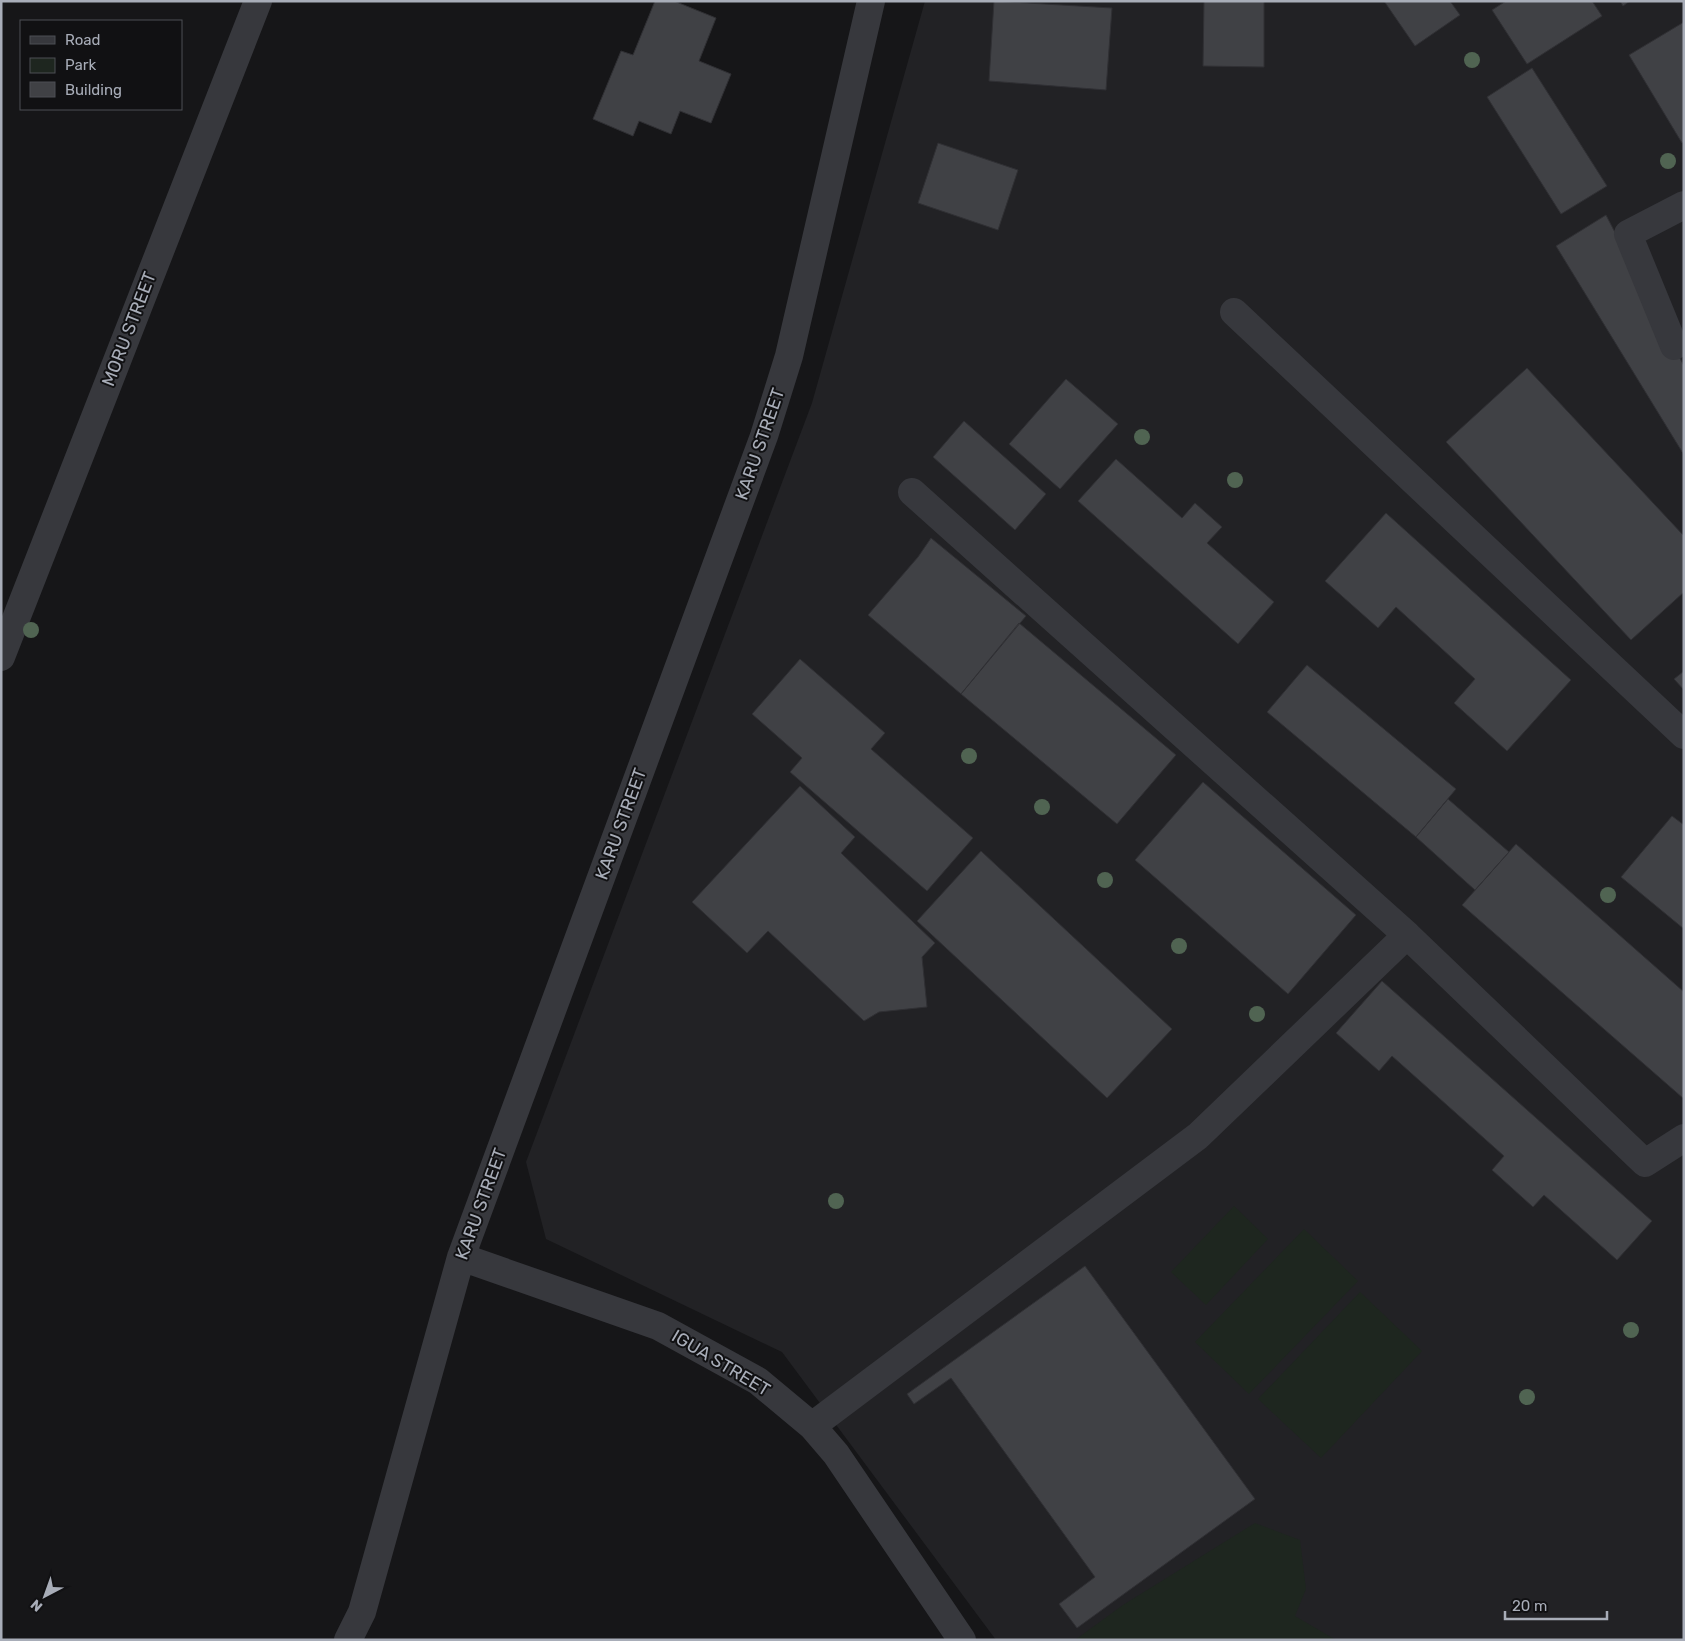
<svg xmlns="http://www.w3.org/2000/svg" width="1685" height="1641" font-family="Rubik,sans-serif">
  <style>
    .built { fill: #222225 }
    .green { fill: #1e261f }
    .building { fill: #404145; stroke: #303034 }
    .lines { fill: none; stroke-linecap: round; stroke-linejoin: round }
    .minor { stroke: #37383d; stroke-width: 28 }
    .tree { fill: #506452 }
    .labels { text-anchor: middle; stroke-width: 4; stroke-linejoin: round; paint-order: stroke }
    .street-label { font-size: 18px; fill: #a8adb8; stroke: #111113 }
  </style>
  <rect width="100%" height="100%" fill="#161618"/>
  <path class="built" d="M925,1H1684V1640H996L782,1352L546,1239L526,1162L812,403Z"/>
  <path class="green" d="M1234,1206L1268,1239L1206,1305L1171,1272Z
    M1304,1229L1358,1281L1249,1394L1195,1342Z
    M1360,1292L1422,1351L1321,1458L1258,1399Z
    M1255,1523L1300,1540L1306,1589L1295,1616L1336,1640H1075L1123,1605Z"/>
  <path class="building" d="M655,1H674L716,18L699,61L731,74L711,123L680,111L671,134L639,121L633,136L593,119L621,51L633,55Z
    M994,1L1112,8L1106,90L989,81Z
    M1204,1H1264V67L1203,66Z
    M1384,1H1450L1460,15L1415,46Z
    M1506,1H1592L1602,16L1527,64L1492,10Z
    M1620,1H1630L1623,6Z
    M1684,22V142L1682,143L1629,55Z
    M1532,68L1607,186L1561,214L1487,97Z
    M938,143L1018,170L998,230L918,203Z
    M1606,215L1684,366V455L1556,246Z
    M1527,368L1684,536V592L1631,640L1446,442Z
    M1066,379L1118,424L1060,489L1009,444Z
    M964,421L1046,494L1015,530L933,457Z
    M1116,459L1182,518L1195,503L1222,527L1207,543L1274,602L1238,644L1078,501Z
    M1386,513L1571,680L1507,751L1454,703L1475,679L1396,607L1378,628L1325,581Z
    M931,538L1026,616L961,694L868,615L918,557Z
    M1019,623L1176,755L1117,824L961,694Z
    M800,659L885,733L871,749L973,838L927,891L790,772L802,758L752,714Z
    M1307,665L1456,789L1416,837L1267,712Z
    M1684,671V690L1674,679Z
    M1203,782L1356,915L1288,994L1135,860Z
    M800,786L855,837L841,853L935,943L922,957L927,1007L879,1012L864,1021L768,931L747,953L692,902Z
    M1448,799L1509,852L1475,890L1416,837Z
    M1672,816L1684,825V929L1621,877Z
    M1516,844L1684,992V1099L1462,905Z
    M981,851L1172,1029L1107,1098L917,921Z
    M1382,981L1652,1221L1617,1260L1544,1195L1533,1207L1492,1170L1504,1156L1392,1056L1379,1071L1336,1033Z
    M1085,1266L1255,1499L1077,1628L1059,1604L1095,1577L951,1378L914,1404L907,1394Z"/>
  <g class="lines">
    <path class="minor" d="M1234,312L1684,735
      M1674,346L1628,234L1684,205
      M912,492L1407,935L1645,1163L1684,1138
      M1,657L258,1
      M461,1257L658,1326L758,1381L812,1426L836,1454L962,1640
      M812,1426L1198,1136L1407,935
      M348,1640L362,1612L461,1257L764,436L789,356L871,1"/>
  </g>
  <g class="tree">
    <circle cx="1472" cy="60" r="8"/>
    <circle cx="1668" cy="161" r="8"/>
    <circle cx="1142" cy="437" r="8"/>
    <circle cx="1235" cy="480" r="8"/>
    <circle cx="31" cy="630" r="8"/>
    <circle cx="969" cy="756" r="8"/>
    <circle cx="1042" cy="807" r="8"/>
    <circle cx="1105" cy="880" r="8"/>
    <circle cx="1608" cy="895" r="8"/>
    <circle cx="1179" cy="946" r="8"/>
    <circle cx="1257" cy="1014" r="8"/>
    <circle cx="836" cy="1201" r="8"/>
    <circle cx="1631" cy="1330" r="8"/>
    <circle cx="1527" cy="1397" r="8"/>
  </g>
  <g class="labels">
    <g class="street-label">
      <text transform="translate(129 329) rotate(-69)" y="6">MORU STREET</text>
      <text transform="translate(760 444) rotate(-71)" y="6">KARU STREET</text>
      <text transform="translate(621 824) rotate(-70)" y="6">KARU STREET</text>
      <text transform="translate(481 1204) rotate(-70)" y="6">KARU STREET</text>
      <text transform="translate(721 1363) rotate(31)" y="6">IGUA STREET</text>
    </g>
  </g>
  <rect width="1685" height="1641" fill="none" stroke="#a8adb8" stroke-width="5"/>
  <rect x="20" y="20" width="162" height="90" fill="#111113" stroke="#4d4f55"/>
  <rect x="30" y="36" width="25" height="8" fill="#37383d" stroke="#4d4f55"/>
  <text x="65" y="45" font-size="15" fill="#a8adb8">Road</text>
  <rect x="30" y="58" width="25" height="15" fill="#1e261f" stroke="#4d4f55"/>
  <text x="65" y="70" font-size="15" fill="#a8adb8">Park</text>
  <rect x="30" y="82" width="25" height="15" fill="#404145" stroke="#4d4f55"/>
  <text x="65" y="95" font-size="15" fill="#a8adb8">Building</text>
  <g transform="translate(45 1596) rotate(221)" stroke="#111113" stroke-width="4" paint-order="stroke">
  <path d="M0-4L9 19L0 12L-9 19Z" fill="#a8adb8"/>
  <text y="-8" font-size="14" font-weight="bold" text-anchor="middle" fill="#a8adb8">N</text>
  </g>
  <path d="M1505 1611v8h102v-8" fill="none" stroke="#a8adb8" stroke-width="2.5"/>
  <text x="1512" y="1611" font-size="15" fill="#a8adb8" stroke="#111113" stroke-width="4" paint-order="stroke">20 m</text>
</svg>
